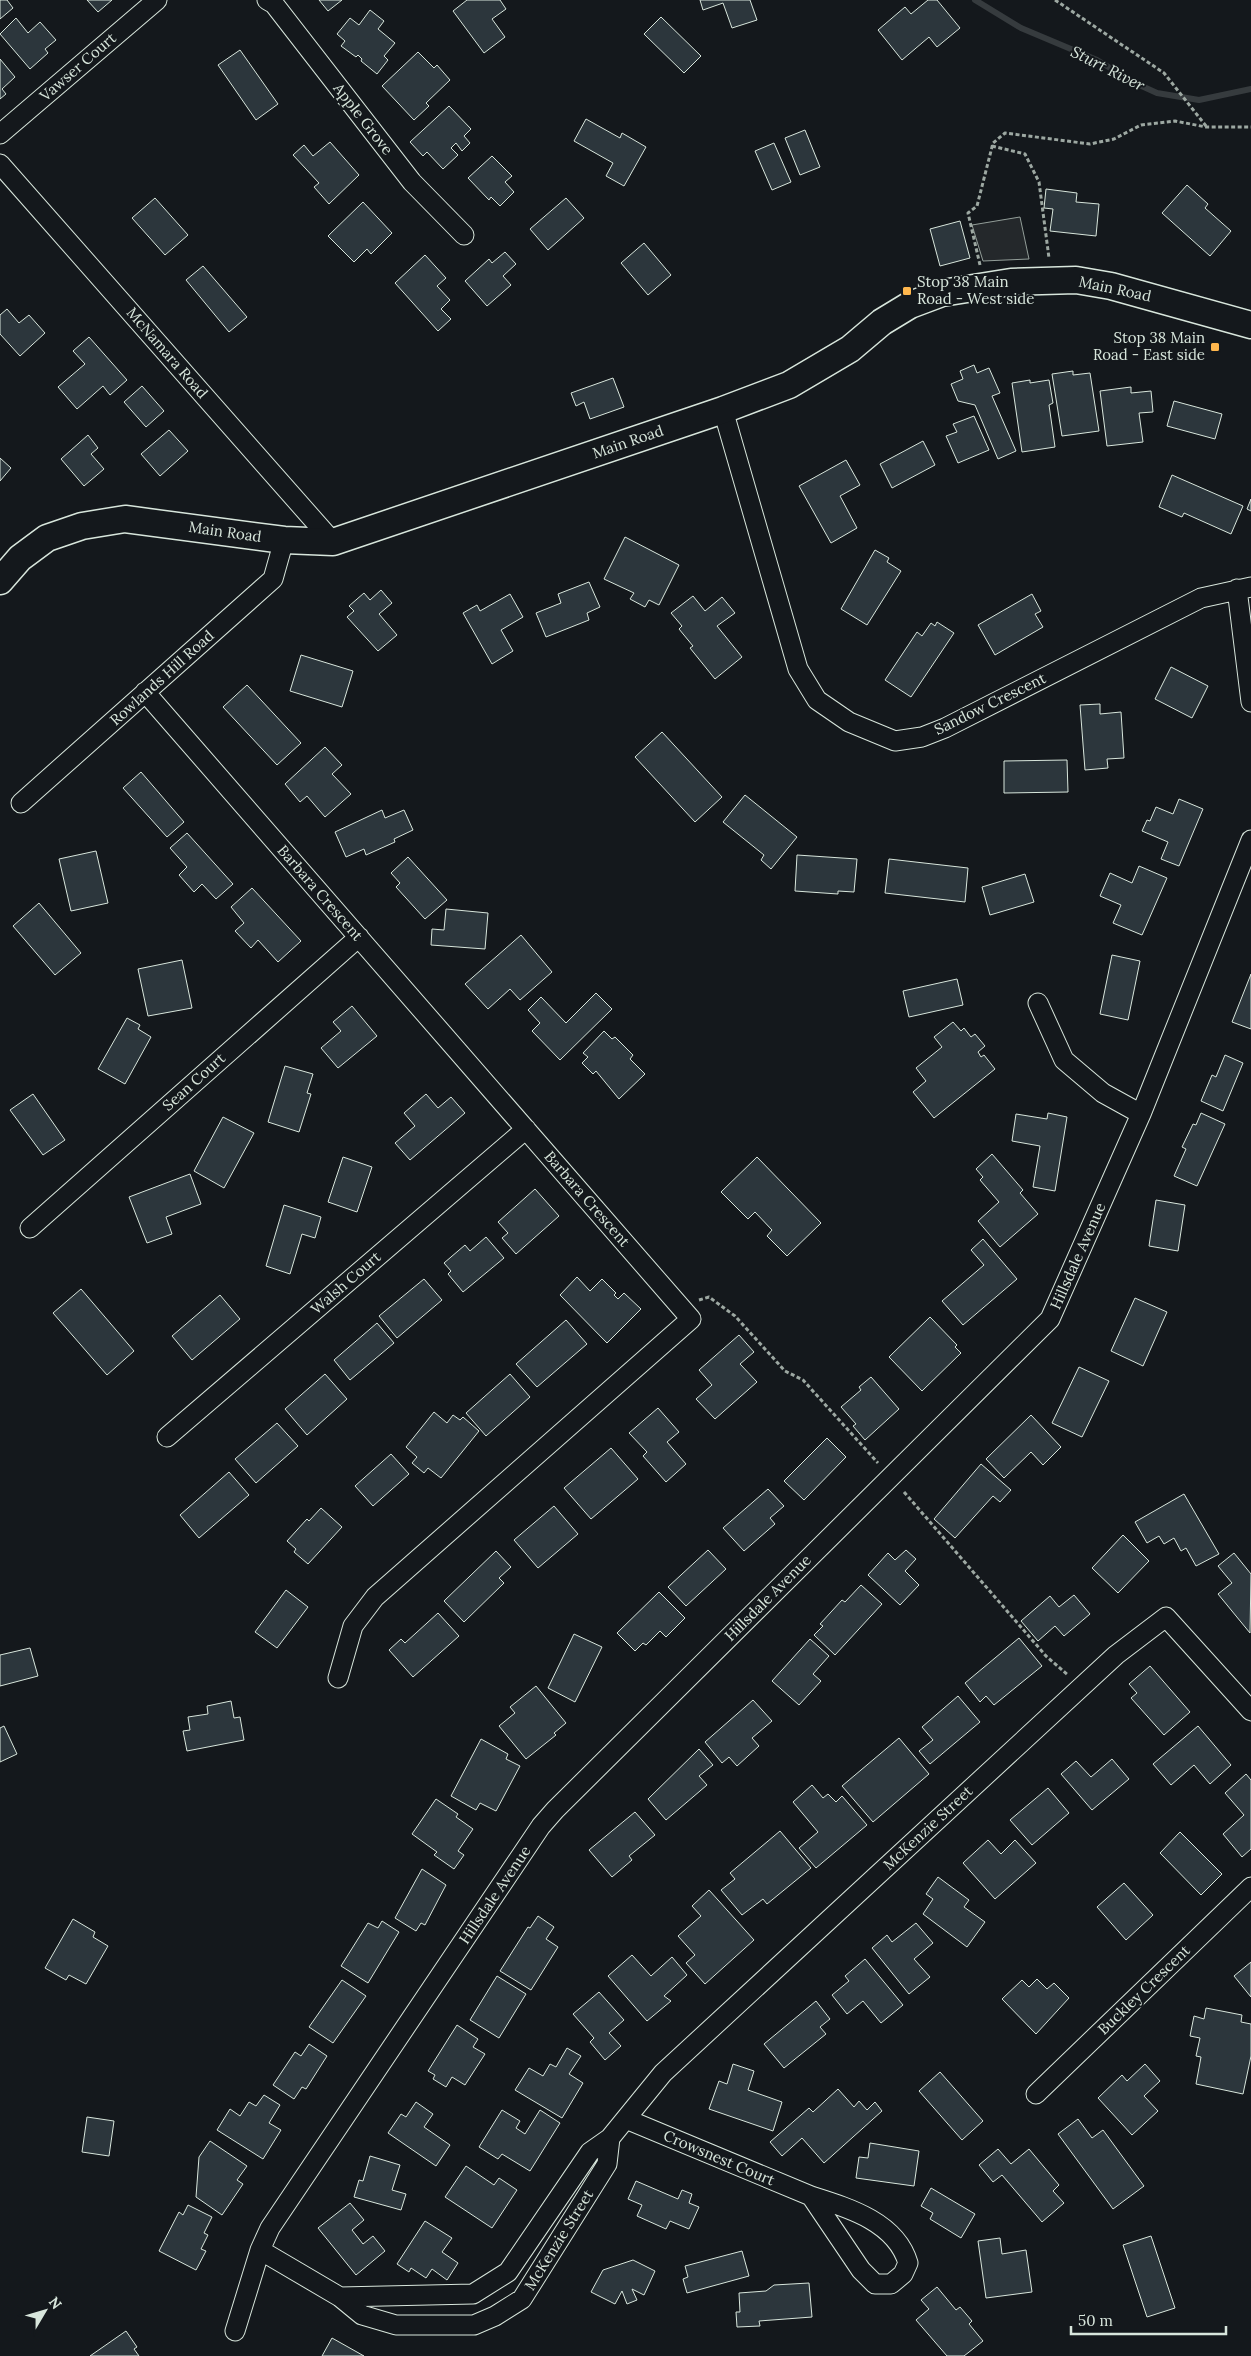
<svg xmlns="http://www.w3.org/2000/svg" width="1251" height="2356" font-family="Lora,serif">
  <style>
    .parking { fill: #24282b; stroke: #939e99 }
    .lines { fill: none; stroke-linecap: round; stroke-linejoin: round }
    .stream { stroke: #363b3e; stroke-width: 6 }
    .building { fill: #2c363c; stroke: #d8e6dc }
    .minor-casing { stroke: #d8e6dc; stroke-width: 21 }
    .secondary-casing { stroke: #d8e6dc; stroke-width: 29 }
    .path { stroke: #9da8a2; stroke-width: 3; stroke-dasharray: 4 2.5; stroke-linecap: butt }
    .minor { stroke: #14181c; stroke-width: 19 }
    .secondary { stroke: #14181c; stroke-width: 26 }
    .poi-dot { fill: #ffb74d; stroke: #14181c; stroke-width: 2 }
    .labels { text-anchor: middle; stroke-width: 4; stroke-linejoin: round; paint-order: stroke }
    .street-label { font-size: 15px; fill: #d8e6dc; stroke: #14181c }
    .poi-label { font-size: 15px; fill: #d8e6dc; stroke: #14181c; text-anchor: start }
    .water-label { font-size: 16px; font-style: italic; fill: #d8e6dc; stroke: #14181c }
  </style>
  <rect width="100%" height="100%" fill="#14181c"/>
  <path class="parking" d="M1020,217L1029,259L983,261L972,225Z"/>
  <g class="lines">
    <path class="stream" d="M975,0L1021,28L1097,60L1135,83L1157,93L1199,100L1251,89"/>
  </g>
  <path class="building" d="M0,0H7L13,8L0,19Z
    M87,0H112L98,12Z
    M319,0H342L328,11Z
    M467,0H500L506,9L492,19L505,37L484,53L453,11Z
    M700,0H750L757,20L732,28L723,3L703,10Z
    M928,0H937L960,28L937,47L929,37L902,60L878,30L905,7L911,14Z
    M370,10L384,21L378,29L395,43L384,56L388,60L377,74L361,61L362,59L358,55L356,57L341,46L345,41L337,34L350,18L359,25Z
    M661,17L701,56L684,73L644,34Z
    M16,18L28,33L40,22L56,40L45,49L48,53L30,69L0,34Z
    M240,50L278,104L256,120L218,65Z
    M418,52L434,68L437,65L450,80L426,103L429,106L414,120L382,86Z
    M0,59L15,77L2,89L6,94L0,99Z
    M449,106L471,129L464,136L470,143L462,151L456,143L451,148L458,155L443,169L427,152L423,156L410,142Z
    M586,119L620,138L622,133L646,147L624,186L606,176L613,163L574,141Z
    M805,130L820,167L800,175L785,138Z
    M330,142L359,175L329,204L314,187L319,183L293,155L304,145L313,156Z
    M774,143L791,182L772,190L755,151Z
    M492,156L512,176L505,182L514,192L500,206L491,197L489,200L468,178Z
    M1187,185L1208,204L1205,208L1231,231L1210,256L1162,213Z
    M1046,189L1077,193L1076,202L1099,204L1096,236L1050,231L1053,209L1044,208Z
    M155,198L188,235L165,255L132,218Z
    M566,198L584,218L548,250L530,229Z
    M363,202L392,233L371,254L367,249L354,262L328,236Z
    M960,221L970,258L940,266L930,229Z
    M644,243L671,275L648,295L621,263Z
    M505,252L516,264L503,276L511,285L487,306L465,281L489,259L492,263Z
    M425,255L446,278L437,286L450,300L441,309L451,319L438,331L395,283Z
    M203,266L247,317L229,332L186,280Z
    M7,309L19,323L29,315L45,333L20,356L0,334V315Z
    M89,337L127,380L110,395L103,386L77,409L58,387L85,364L73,351Z
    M974,365L977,373L989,368L1000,393L992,396L1016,451L998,459L975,405L958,401L951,384L963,379L960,371Z
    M1073,371V375L1090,373L1099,431L1062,436L1052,374Z
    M613,378L624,407L590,419L584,402L576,406L571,393Z
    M1030,380V383L1049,380L1053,403L1049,405L1055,447L1022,452L1012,383Z
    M142,386L164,411L146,427L124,402Z
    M1131,387V393L1151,391L1153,412L1139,413L1143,442L1107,446L1100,391Z
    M1174,401L1222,414L1215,439L1167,426Z
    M974,416L989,450L958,463L946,436L957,432L953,424Z
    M169,430L188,451L160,476L141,454Z
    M88,435L98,448L91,454L104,469L84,486L61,459Z
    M923,441L935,465L892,488L880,464Z
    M0,458L11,468L0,481Z
    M846,460L860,485L840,496L857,528L831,543L799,486Z
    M1172,475L1243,506L1231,534L1184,513L1182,517L1159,507Z
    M1251,499V511L1247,509Z
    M625,537L679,565L659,605L649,600L645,607L630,599L634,593L604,579Z
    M875,550L889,558L887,562L901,571L867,625L841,609Z
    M589,582L600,607L587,613L589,620L546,637L536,613L561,603L558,594Z
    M381,590L392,603L379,614L397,635L378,651L347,617L354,611L349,606L364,593L370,600Z
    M510,594L523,617L501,630L513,651L492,664L463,613L477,605L480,611Z
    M1032,594L1041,611L1035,614L1043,627L995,655L978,625Z
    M693,596L705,611L722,597L735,613L717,626L742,657L715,679L690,648L693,646L679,629L682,626L671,613Z
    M937,622L954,633L911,697L885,680L917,632L922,636L931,623L935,626Z
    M301,655L353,671L342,707L290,691Z
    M1171,667L1208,686L1192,718L1155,699Z
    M247,685L301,743L277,765L223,707Z
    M1100,704V714L1121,712L1124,758L1107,759L1108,768L1085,770L1080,705Z
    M662,732L722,797L695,822L635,757Z
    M325,747L342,765L332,774L351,794L325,817L307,796L300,802L285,784Z
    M1067,760L1068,792L1004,793V761Z
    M141,772L184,822L167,837L123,788Z
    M745,795L797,837L771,869L761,860L764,855L723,822Z
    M1179,799L1203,809L1179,866L1161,859L1168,842L1142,831L1147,820L1150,821L1156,807L1173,814Z
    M382,810L385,818L404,810L413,830L394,839L395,842L366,855L364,849L346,857L335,832Z
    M187,833L233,884L216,899L202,884L194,892L179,875L187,867L170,848Z
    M96,851L108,903L71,911L59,859Z
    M797,855L857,859L854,892L838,891V894L795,891Z
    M408,857L447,900L425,919L396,887L400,883L391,873Z
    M889,859L968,868L965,902L885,893Z
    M1139,866L1167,878L1142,935L1113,923L1121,905L1100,896L1110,873L1132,883Z
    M1025,874L1034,902L990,915L982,887Z
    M252,888L301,941L278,962L258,940L251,948L235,931L244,923L231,907Z
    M39,903L81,953L55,975L13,926Z
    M446,909L488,913L485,949L431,945L432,929L444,930Z
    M521,935L552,972L520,1000L510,989L488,1009L465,984Z
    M1112,955L1140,961L1128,1020L1100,1014Z
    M182,960L192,1008L148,1016L138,969Z
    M1251,974V1029L1232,1022Z
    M957,979L963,1005L909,1017L903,991Z
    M596,993L612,1009L560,1060L532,1031L540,1023L528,1010L541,997L566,1023Z
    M352,1006L377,1036L338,1068L321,1048L341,1031L333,1022Z
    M127,1018L140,1025L138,1029L151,1037L125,1084L98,1069Z
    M953,1022L961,1031L964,1028L971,1037L975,1034L985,1046L978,1052L981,1057L984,1055L995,1069L934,1118L913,1092L926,1081L916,1068L942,1047L934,1037Z
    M604,1031L612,1039L615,1037L633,1055L630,1059L645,1074L619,1099L596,1071L593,1074L582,1063L588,1057L583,1053Z
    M1225,1055L1243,1063L1223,1111L1201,1101L1212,1075L1216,1077Z
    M285,1066L313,1074L307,1093L311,1094L299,1132L268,1122Z
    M33,1094L65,1140L43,1155L10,1110Z
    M426,1094L438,1108L451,1097L465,1113L410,1160L395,1143L415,1126L404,1113Z
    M1048,1113L1067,1117L1055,1191L1033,1187L1040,1146L1012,1141L1016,1114L1047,1119Z
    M1201,1113L1225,1124L1197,1186L1174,1176L1186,1149L1182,1147L1193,1124L1196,1125Z
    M223,1117L254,1133L224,1188L194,1171Z
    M992,1154L1023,1190L1020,1193L1038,1214L1000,1247L978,1221L999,1202L980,1180L983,1177L976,1169Z
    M343,1157L372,1167L357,1212L328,1202Z
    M757,1157L821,1223L787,1256L767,1236L772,1230L755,1212L748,1219L721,1192Z
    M190,1174L201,1204L166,1217L172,1234L147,1243L129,1197Z
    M535,1189L559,1216L516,1254L502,1238L508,1233L498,1222Z
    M1156,1200L1185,1205L1178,1251L1149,1246Z
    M284,1205L321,1217L315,1238L302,1234L290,1274L266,1266Z
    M486,1237L504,1258L463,1292L448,1274L451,1271L444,1263L465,1245L470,1251Z
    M983,1239L1017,1279L963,1325L942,1301L984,1265L971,1250Z
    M577,1277L590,1291L602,1279L616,1293L614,1295L618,1299L624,1293L641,1309L607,1343L560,1295Z
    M424,1279L442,1300L397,1338L379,1316Z
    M81,1289L134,1351L107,1375L53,1313Z
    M220,1295L240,1319L192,1360L172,1336Z
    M1135,1298L1167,1312L1143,1366L1111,1351Z
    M930,1317L957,1345L955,1347L961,1353L922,1391L889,1357Z
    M566,1320L587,1344L537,1387L516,1364Z
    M377,1323L394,1343L350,1380L334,1360Z
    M739,1335L754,1352L740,1364L757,1382L715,1419L696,1399L712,1385L699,1370Z
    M1079,1367L1109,1381L1082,1437L1052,1423Z
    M325,1374L347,1399L307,1435L285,1409Z
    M510,1374L530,1397L486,1436L466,1413Z
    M871,1377L899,1409L865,1440L853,1426L856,1424L841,1407L861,1390L859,1387Z
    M658,1408L679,1432L667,1442L686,1464L666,1482L643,1456L647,1452L629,1433Z
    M434,1412L447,1423L453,1415L460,1420L463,1417L479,1431L441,1478L428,1468L424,1473L412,1463L417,1457L406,1447Z
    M1031,1415L1061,1447L1043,1465L1031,1452L1004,1478L986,1459Z
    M277,1423L298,1446L256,1483L235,1459Z
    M827,1438L846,1457L804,1500L784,1481Z
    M611,1448L638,1479L591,1519L564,1488Z
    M391,1454L409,1474L373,1506L355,1486Z
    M981,1464L1011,1490L1000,1502L993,1496L955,1538L934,1519Z
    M229,1472L249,1495L199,1538L180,1515Z
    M768,1489L784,1506L770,1518L775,1524L744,1551L723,1528Z
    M1184,1494L1219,1554L1196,1566L1186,1548L1181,1551L1174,1538L1164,1544L1159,1536L1147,1543L1135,1522Z
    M554,1506L578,1534L538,1568L514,1540Z
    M321,1508L342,1527L308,1564L294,1552L296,1549L287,1541L307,1519L309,1521Z
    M1123,1535L1149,1561L1118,1593L1092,1568Z
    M708,1550L726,1569L686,1606L668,1587Z
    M906,1550L916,1559L905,1571L919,1585L900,1605L868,1575L888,1553L895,1560Z
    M496,1551L511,1567L499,1578L504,1583L464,1622L444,1601Z
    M1234,1553L1251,1574L1250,1633L1218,1594L1232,1583L1218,1566Z
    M861,1585L882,1604L835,1655L814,1635L823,1626L820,1624L842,1600L845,1602Z
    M286,1590L308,1607L277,1648L255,1632Z
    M659,1592L685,1618L666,1637L660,1631L646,1645L643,1643L635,1651L617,1633Z
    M1074,1595L1090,1614L1064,1636L1055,1626L1038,1641L1021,1621L1050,1596L1059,1607Z
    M438,1613L459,1636L413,1677L389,1650L401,1639L405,1643Z
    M574,1634L602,1647L575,1702L548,1688Z
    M1019,1638L1042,1666L994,1705L986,1696L980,1702L965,1683Z
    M810,1639L829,1656L813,1674L821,1681L799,1705L772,1681Z
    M30,1648L38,1676L0,1686V1655Z
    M1150,1666L1190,1712L1164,1735L1131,1698L1137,1693L1129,1684Z
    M536,1686L566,1723L554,1733L556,1735L526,1759L499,1726L515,1713L510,1707Z
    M958,1696L980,1722L930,1764L919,1751L933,1740L922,1727Z
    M753,1700L772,1721L752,1738L759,1746L737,1766L729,1757L722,1763L705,1742Z
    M231,1701L234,1718L240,1717L244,1740L187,1751L183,1731L190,1730L188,1717L208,1714L207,1706Z
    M4,1726L17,1754L0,1762V1728Z
    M1198,1726L1231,1765L1210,1784L1194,1765L1171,1785L1153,1764Z
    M899,1738L929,1774L873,1822L842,1786Z
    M481,1739L508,1754L506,1759L520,1766L496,1811L480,1803L476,1810L451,1796Z
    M699,1749L713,1765L699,1776L707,1785L666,1820L648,1799Z
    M1112,1759L1129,1779L1092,1810L1061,1774L1076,1761L1091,1777Z
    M1246,1774L1251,1780V1849L1242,1857L1223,1834L1244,1815L1225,1793Z
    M812,1785L823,1798L828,1794L836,1802L842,1796L867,1825L816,1868L799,1848L818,1832L793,1802Z
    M1048,1788L1069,1813L1032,1845L1010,1820Z
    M436,1799L458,1814L456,1817L473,1829L458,1851L464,1855L454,1869L434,1855L437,1852L412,1834Z
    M635,1812L655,1835L629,1856L632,1860L612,1877L589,1850Z
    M780,1831L811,1868L767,1904L763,1899L742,1915L721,1890L735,1879L730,1873Z
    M1180,1832L1222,1874L1201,1895L1160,1853Z
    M988,1840L1001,1854L1015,1840L1036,1863L995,1899L963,1863Z
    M422,1869L446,1885L425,1925L421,1923L416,1931L395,1918Z
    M938,1877L969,1900L964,1907L985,1922L967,1947L923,1914L933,1899L926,1894Z
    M1124,1883L1153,1915L1126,1940L1097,1907Z
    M709,1890L754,1940L705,1984L686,1963L695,1955L678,1936L701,1916L692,1906Z
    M538,1916L554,1927L546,1939L558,1947L531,1990L500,1971L528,1927L530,1928Z
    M73,1919L95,1932L93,1937L108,1946L86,1984L69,1975L66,1980L45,1968Z
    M382,1921L399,1932L368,1983L341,1966L368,1923L378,1928Z
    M916,1923L933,1943L914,1959L930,1977L909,1994L872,1948L887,1935L892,1942Z
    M632,1955L651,1976L672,1957L687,1975L664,1996L671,2001L647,2021L608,1976Z
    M865,1959L903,2005L881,2023L863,2001L847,2014L832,1995L849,1981L845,1976Z
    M1251,1962V1997L1234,1976Z
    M497,1976L526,1994L499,2038L470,2020Z
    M1037,1979L1047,1989L1054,1983L1069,1998L1036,2034L1002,1999L1022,1980L1029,1987Z
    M342,1980L366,1996L333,2043L309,2027Z
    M599,1992L624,2020L609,2033L621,2046L605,2060L590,2042L594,2038L573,2014Z
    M816,2001L830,2019L820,2027L826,2034L784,2068L764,2044Z
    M1206,2008L1242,2015L1241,2022L1251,2024V2056L1243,2094L1196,2084L1201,2057L1196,2056L1200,2038L1190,2036L1194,2016L1204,2019Z
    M457,2025L478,2039L473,2047L485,2054L465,2085L452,2077L446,2087L433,2079L435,2075L428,2071Z
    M309,2044L327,2056L306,2089L302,2087L294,2099L273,2085L295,2052L301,2056Z
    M567,2048L581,2056L569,2074L583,2083L562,2118L515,2090L529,2068L543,2076L550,2064L556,2067Z
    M733,2064L754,2071L748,2090L782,2102L773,2131L709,2109L719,2081L727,2084Z
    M1145,2064L1160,2081L1144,2096L1158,2111L1132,2135L1098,2098L1122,2075L1127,2081Z
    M940,2072L983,2121L962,2140L919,2091Z
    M838,2089L854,2107L859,2101L867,2110L875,2102L882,2111L824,2163L802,2138L782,2156L770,2142L809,2108L813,2112Z
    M264,2095L280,2105L269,2123L281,2130L263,2159L217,2130L230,2109L240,2116L249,2102L256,2106Z
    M416,2102L433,2114L424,2127L450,2145L436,2166L388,2133L401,2114L406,2117Z
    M502,2110L520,2121L516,2128L525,2134L540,2110L560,2123L530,2171L502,2154L498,2159L479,2147Z
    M87,2117L114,2121L109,2156L82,2152Z
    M1078,2119L1092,2138L1103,2130L1144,2186L1113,2209L1058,2134Z
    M210,2141L247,2166L237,2180L243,2184L222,2215L196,2197L199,2157Z
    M870,2143L919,2151L914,2186L856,2178L859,2157L868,2158Z
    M998,2149L1011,2164L1029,2149L1059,2185L1053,2191L1064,2203L1042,2222L1002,2175L993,2182L979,2165Z
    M370,2156L400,2165L392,2190L406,2194L401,2210L354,2197L359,2180L363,2181Z
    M466,2166L494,2185L499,2178L517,2190L492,2228L445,2197Z
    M636,2181L678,2199L682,2190L692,2194L689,2203L699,2207L689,2229L670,2221L666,2229L637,2216L642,2205L628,2199Z
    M931,2188L975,2214L961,2238L930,2219L933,2213L921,2206Z
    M350,2203L364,2220L352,2230L363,2244L373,2236L385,2251L356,2275L318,2228Z
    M188,2205L212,2217L204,2233L208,2235L201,2249L206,2251L196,2270L159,2251L179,2212L183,2215Z
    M425,2221L452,2238L442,2252L458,2263L447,2280L432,2269L426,2278L411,2268L409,2272L397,2264Z
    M1151,2236L1175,2308L1147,2317L1123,2245Z
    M1000,2238L1002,2254L1026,2250L1032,2292L986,2298L978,2241Z
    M742,2251L749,2276L687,2293L683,2279L688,2277L685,2266Z
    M633,2260L655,2271L644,2295L632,2289L637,2300L627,2304L622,2291L615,2304L591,2292L603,2270Z
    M809,2283L812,2317L759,2321L760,2326L737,2327L736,2312H740L739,2293L766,2291L774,2285Z
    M937,2287L956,2310L960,2307L972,2321L969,2324L983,2341L964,2356H947L916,2320L929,2309L921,2300Z
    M126,2331L137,2347L134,2349L139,2356H90Z
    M332,2338L364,2356H322Z"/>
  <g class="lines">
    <defs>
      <path id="minor" d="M267,0L274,4L412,182L464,235
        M0,134L157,0
        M0,164L333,542
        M723,410L798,669L817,700L849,722L895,741L922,737L945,728L1201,598L1251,587
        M1237,589L1251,702
        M145,692L691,1319L375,1597L353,1626L338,1678
        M21,803L273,579L284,540
        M1038,1003L1064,1060L1103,1093L1141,1114
        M30,1228L359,937
        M167,1437L526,1129
        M1036,2094L1251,1887
        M626,2119L811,2196L861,2270L875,2284H891L903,2274L908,2263C896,2222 849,2208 811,2196
        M260,2250L340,2297L362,2315L396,2325H474L495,2316L522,2299L607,2164L610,2138
        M340,2297L473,2294L508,2272L590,2152L610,2138L663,2073L1116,1655L1166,1617L1251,1711
        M235,2331L260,2250L270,2228L541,1826L555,1810L1050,1319L1141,1114L1251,840"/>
      <path id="secondary" d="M0,581L20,558L47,538L82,526L125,519L284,540L333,542L723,410L789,385L850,349L882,322L910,305L942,293L1011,282L1076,280L1111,286L1251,325"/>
    </defs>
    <use href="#minor" class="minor-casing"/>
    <use href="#secondary" class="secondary-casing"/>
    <path class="path" d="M1055,0L1164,73L1206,126
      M992,146L1025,154L1039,182L1049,258
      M980,265L968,213L977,206L993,143L1005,133L1090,144L1114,139L1141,125L1175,121L1206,127H1251
      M699,1300L709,1297L735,1316L785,1371L803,1380L878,1463
      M904,1492L1046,1656L1068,1675"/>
    <use href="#minor" class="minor"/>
    <use href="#secondary" class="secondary"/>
  </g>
  <g class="poi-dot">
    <rect x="902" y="286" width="10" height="10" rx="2.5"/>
    <rect x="1210" y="342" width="10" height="10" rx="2.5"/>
  </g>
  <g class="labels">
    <g class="street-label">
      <text transform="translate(78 67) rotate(-41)" y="5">Vawser Court</text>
      <text transform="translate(363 119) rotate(52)" y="5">Apple Grove</text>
      <text transform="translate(1115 289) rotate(12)" y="5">Main Road</text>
      <text transform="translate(167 353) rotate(49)" y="5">McNamara Road</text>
      <text transform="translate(628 442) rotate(-19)" y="5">Main Road</text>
      <text transform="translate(225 532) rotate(8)" y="5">Main Road</text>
      <text transform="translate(162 678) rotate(-42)" y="5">Rowlands Hill Road</text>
      <text transform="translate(990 704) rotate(-26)" y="5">Sandow Crescent</text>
      <text transform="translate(320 893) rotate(49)" y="5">Barbara Crescent</text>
      <text transform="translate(194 1082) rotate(-42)" y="5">Sean Court</text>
      <text transform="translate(587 1199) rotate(49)" y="5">Barbara Crescent</text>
      <text transform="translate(1078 1256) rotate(-66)" y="5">Hillsdale Avenue</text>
      <text transform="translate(346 1283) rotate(-41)" y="5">Walsh Court</text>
      <text transform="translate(768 1598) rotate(-45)" y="5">Hillsdale Avenue</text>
      <text transform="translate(928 1828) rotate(-43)" y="5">McKenzie Street</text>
      <text transform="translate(495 1895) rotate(-56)" y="5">Hillsdale Avenue</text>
      <text transform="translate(1144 1990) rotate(-44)" y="5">Buckley Crescent</text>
      <text transform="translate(719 2158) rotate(23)" y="5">Crowsnest Court</text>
      <text transform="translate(559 2240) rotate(-58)" y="5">McKenzie Street</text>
    </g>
    <g class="poi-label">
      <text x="917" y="287">Stop 38 Main<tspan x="917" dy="17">Road - West side</tspan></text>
      <text x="1205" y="343" text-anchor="end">Stop 38 Main<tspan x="1205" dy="17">Road - East side</tspan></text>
    </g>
    <g class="water-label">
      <text transform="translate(1108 68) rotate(27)" y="6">Sturt River</text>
    </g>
  </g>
  <g transform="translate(45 2311) rotate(52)" stroke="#14181c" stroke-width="4" paint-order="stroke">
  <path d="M0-4L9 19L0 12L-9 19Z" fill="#d8e6dc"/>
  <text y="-8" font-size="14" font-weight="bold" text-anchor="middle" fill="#d8e6dc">N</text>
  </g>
  <path d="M1071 2326v8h155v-8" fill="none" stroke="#d8e6dc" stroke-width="2.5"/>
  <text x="1078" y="2326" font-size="15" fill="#d8e6dc" stroke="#14181c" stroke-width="4" paint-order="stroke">50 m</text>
</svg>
